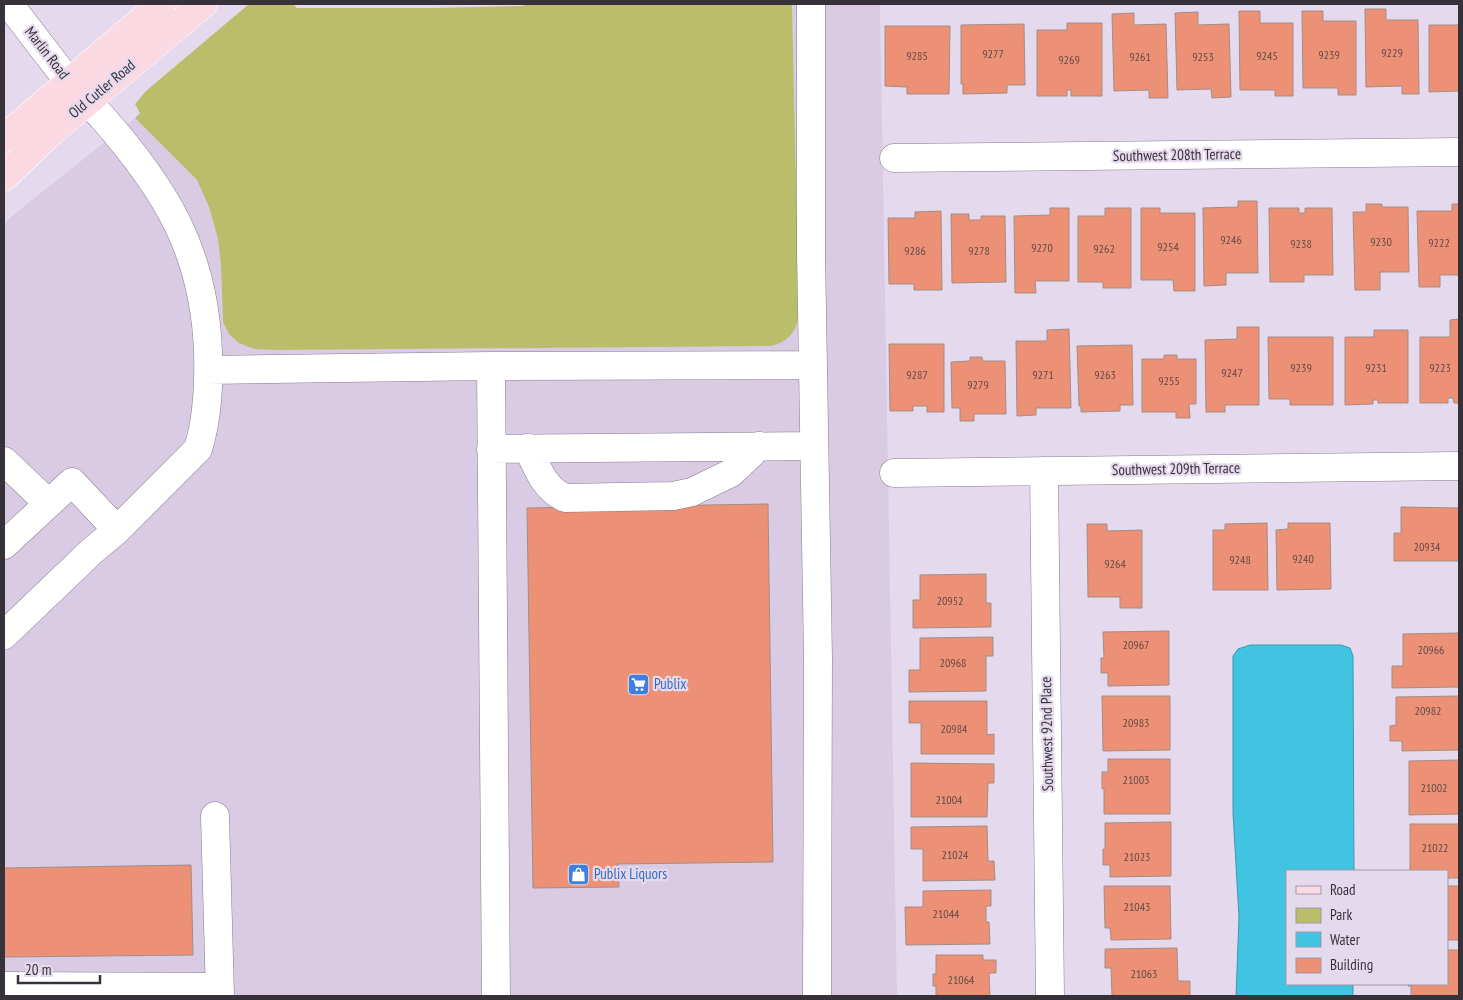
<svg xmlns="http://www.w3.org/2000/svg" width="1463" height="1000" font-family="'PT Sans Narrow',sans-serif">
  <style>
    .built { fill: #d8cbe3 }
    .green { fill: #babe6a }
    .water { fill: #40c4e2; stroke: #3d98b0 }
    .building { fill: #ec9175; stroke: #a28d86 }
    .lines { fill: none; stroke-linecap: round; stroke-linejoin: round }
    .minor-casing { stroke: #847b8c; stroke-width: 29 }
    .major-casing { stroke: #fff; stroke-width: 29 }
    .minor { stroke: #fff; stroke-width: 28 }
    .major { stroke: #fbd9e2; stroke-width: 28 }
    .labels { text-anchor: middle; stroke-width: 4.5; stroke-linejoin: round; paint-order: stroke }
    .number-label { font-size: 12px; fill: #644a49 }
    .street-label { font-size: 15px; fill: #37323a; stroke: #e5daed }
    .shop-label { font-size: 15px; fill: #366cbe; stroke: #e5daed; text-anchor: start }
  </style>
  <rect width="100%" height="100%" fill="#e5daed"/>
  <path class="built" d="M792,4H880L897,996H4V224L12,216L135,118L197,180L209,207L218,239L221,266L223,322L799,312Z"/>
  <path class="green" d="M249,4H293L297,8H431L523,6L525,4H792L799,312C797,331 790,341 771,346L276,350L254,349L239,343L229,334L223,322L221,266L218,239L209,207L197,180L135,118L140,113L135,104L146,91Z"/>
  <path class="water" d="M1250,645H1341L1350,648L1353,656L1354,871H1287V984H1353V996H1236L1239,917L1233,813V656L1238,649Z"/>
  <path class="building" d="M1365,9H1386V20H1418L1419,94H1402V86L1366,87Z
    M1239,11H1260V23H1293V96H1275V90H1240Z
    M1302,11H1323V21H1356V95H1338V88H1303Z
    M1198,12V25L1229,24L1231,97L1212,98L1211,89L1177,90L1175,13Z
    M1134,13V25L1166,24L1168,98H1149V90L1114,91L1112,14Z
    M1067,23H1102V96H1071V90H1067V96H1037V30H1067Z
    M1024,24L1025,85H1007V93L963,94V84H961V25Z
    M1429,25H1459V91L1429,92Z
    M885,26H950L949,94H907V87L885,86Z
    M1238,201H1257L1258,273H1226V285L1204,286L1203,208L1238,207Z
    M1366,204H1382V207H1408L1409,272H1380V290H1355L1353,212H1366Z
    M1452,204H1459V275H1440V287H1419L1417,211H1452Z
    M1050,208H1069V281H1035L1036,293H1015L1014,216L1050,215Z
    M1105,208H1131V288H1103V282H1078V216H1105Z
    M1141,208H1160V213H1195V291H1174L1173,280H1141Z
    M1269,208H1299V213H1305V208H1332L1333,275H1304V282H1270Z
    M941,211L942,290H914V284H889L888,218H915V212Z
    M951,214H969V220H981V216H1005L1006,282L952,283Z
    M1459,319V403H1454L1453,398H1448V403H1420V337H1450V320Z
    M1237,327H1259V405H1225V412H1206L1205,340L1237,339Z
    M1069,329L1071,408H1036V415L1017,416L1016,341H1047V330Z
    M1374,330H1408V403H1378V400H1373V404L1345,405V337H1374Z
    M1268,337H1333V405H1290V399H1269Z
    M889,344H944V412H927V406H913V411H890Z
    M1132,345L1133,405H1120V411L1081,412V406H1079L1077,346Z
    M1164,355H1177V359H1196V404H1189L1190,418H1176V412H1142V359H1164Z
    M970,357H982L983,361H1005L1006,414H974V421H960V408H952L951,362L970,361Z
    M768,504L773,862L618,864L619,887L533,888L527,508Z
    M1401,507L1459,508V561H1394V533H1401Z
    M1267,523L1268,590H1213V530H1225V524Z
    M1288,523H1330L1331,589L1277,590L1276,530L1288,529Z
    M1087,524H1107V531L1142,530V608H1120V597H1088Z
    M986,574V603H991V627L913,628V600H920V575Z
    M1169,631V685L1108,686V673H1101V658H1104L1103,632Z
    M1459,633V687L1392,688V666H1403V634Z
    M993,637V656H986V691L909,692V670H920V638Z
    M1102,696H1170V750L1103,751Z
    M1459,696V750L1402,751V741H1390V726L1396,725V697Z
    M909,701H987V735L994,734V754H921V723H909Z
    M1108,759H1170V814H1104V789H1102V772H1108Z
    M1459,760V814L1409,815V761Z
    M911,763L994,764V783H988L987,817H911Z
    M1171,822V876L1110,877V865H1103V849H1105V823Z
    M1410,824H1459V878H1447V871H1410Z
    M987,826L988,861H994L995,880L923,881V849H911V827Z
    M191,865L193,955L4,957V868Z
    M1104,886H1170L1171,939L1111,940L1110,928H1105Z
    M1447,886H1459V940H1447Z
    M991,890V906H986V922H989L990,944L906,945L905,907H923V891Z
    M1177,948L1178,981H1190V996H1112L1111,968H1105V949Z
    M1447,950H1459V996H1411V986H1408V984H1447Z
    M936,955H983V960H996V973H989L990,996H936V986H933V974H936Z"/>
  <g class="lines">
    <defs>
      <path id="minor" d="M811,4V252L818,658L817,996
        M894,158L1459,152
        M491,366L496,996
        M209,370L491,366L813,365
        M528,448C537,467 544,489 565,498L673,496L692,492L731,473L759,446
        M491,449L814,446
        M4,461L48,503
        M1044,471L1050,996
        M894,473L1459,466
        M4,545L72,482L117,530
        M4,635L92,551L117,530L198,449C208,417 209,384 208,351C204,252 167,191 103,118C97,111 90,106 84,100C58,69 34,36 9,4
        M215,816L220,996
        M4,986L219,987"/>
      <path id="major" d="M4,138L161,4
        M4,177L51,132L203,4"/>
    </defs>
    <use href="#minor" class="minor-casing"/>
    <use href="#major" class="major-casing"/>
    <use href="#minor" class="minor"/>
    <use href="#major" class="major"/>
  </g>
  <defs>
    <symbol id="supermarket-square" viewBox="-11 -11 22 22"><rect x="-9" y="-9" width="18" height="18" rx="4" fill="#3f7fe0" stroke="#e5daed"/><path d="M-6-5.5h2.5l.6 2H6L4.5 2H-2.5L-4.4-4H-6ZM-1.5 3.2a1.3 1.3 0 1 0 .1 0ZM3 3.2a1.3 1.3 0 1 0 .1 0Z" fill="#fff"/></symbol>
    <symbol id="shop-square" viewBox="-11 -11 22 22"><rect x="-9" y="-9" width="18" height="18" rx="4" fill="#3f7fe0" stroke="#e5daed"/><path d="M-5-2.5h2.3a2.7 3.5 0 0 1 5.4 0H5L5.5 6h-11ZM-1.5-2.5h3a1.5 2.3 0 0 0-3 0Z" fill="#fff"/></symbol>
  </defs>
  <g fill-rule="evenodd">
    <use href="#supermarket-square" x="626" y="672" width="25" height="25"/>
    <use href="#shop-square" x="566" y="862" width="25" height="25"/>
  </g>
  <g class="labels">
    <g class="number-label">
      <text x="1392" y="57">9229</text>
      <text x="993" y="58">9277</text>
      <text x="1329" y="59">9239</text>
      <text x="917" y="60">9285</text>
      <text x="1267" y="60">9245</text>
      <text x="1140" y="61">9261</text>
      <text x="1203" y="61">9253</text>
      <text x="1069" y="64">9269</text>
      <text x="1231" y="244">9246</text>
      <text x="1381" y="246">9230</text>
      <text x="1439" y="247">9222</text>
      <text x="1301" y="248">9238</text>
      <text x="1168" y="251">9254</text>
      <text x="1042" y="252">9270</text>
      <text x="1104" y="253">9262</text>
      <text x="915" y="255">9286</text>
      <text x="979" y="255">9278</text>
      <text x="1301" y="372">9239</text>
      <text x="1376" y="372">9231</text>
      <text x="1440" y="372">9223</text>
      <text x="1232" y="377">9247</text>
      <text x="917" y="379">9287</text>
      <text x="1043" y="379">9271</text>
      <text x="1105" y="379">9263</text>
      <text x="1169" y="385">9255</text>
      <text x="978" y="389">9279</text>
      <text x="1427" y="551">20934</text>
      <text x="1303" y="563">9240</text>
      <text x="1240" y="564">9248</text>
      <text x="1115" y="568">9264</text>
      <text x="950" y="605">20952</text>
      <text x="1136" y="649">20967</text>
      <text x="1431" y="654">20966</text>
      <text x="953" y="667">20968</text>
      <text x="1428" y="715">20982</text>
      <text x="1136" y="727">20983</text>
      <text x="954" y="733">20984</text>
      <text x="1136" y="784">21003</text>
      <text x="1434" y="792">21002</text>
      <text x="949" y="804">21004</text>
      <text x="1435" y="852">21022</text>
      <text x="955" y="859">21024</text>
      <text x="1137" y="861">21023</text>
      <text x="1137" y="911">21043</text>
      <text x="946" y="918">21044</text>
      <text x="1144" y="978">21063</text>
      <text x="961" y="984">21064</text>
    </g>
    <g class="street-label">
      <text transform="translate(47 53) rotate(52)" y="5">Marlin Road</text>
      <text transform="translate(102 89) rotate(-40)" y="5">Old Cutler Road</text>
      <text transform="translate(1177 155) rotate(-1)" y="5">Southwest 208th Terrace</text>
      <text transform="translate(1176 469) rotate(-1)" y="5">Southwest 209th Terrace</text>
      <text transform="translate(1047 734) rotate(-91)" y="5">Southwest 92nd Place</text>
    </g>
    <g class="shop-label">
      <text x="654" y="689">Publix</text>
      <text x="594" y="879">Publix Liquors</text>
    </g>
  </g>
  <rect width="1463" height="1000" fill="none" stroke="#37323a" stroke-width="10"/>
  <rect x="1286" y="870" width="162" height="115" fill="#e5daed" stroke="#9f97a5"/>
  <rect x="1296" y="886" width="25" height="8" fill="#fbd9e2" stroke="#9f97a5"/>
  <text x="1330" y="895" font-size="15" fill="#37323a">Road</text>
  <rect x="1296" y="908" width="25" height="15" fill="#babe6a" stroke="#9f97a5"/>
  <text x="1330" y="920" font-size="15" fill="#37323a">Park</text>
  <rect x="1296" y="932" width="25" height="15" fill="#40c4e2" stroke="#9f97a5"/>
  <text x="1330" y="945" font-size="15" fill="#37323a">Water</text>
  <rect x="1296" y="958" width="25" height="15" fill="#ec9175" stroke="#9f97a5"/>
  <text x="1330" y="970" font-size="15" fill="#37323a">Building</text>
  <path d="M18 975v8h82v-8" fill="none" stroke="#37323a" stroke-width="2.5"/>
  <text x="25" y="975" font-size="15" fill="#37323a" stroke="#e5daed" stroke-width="4" paint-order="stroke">20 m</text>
</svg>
